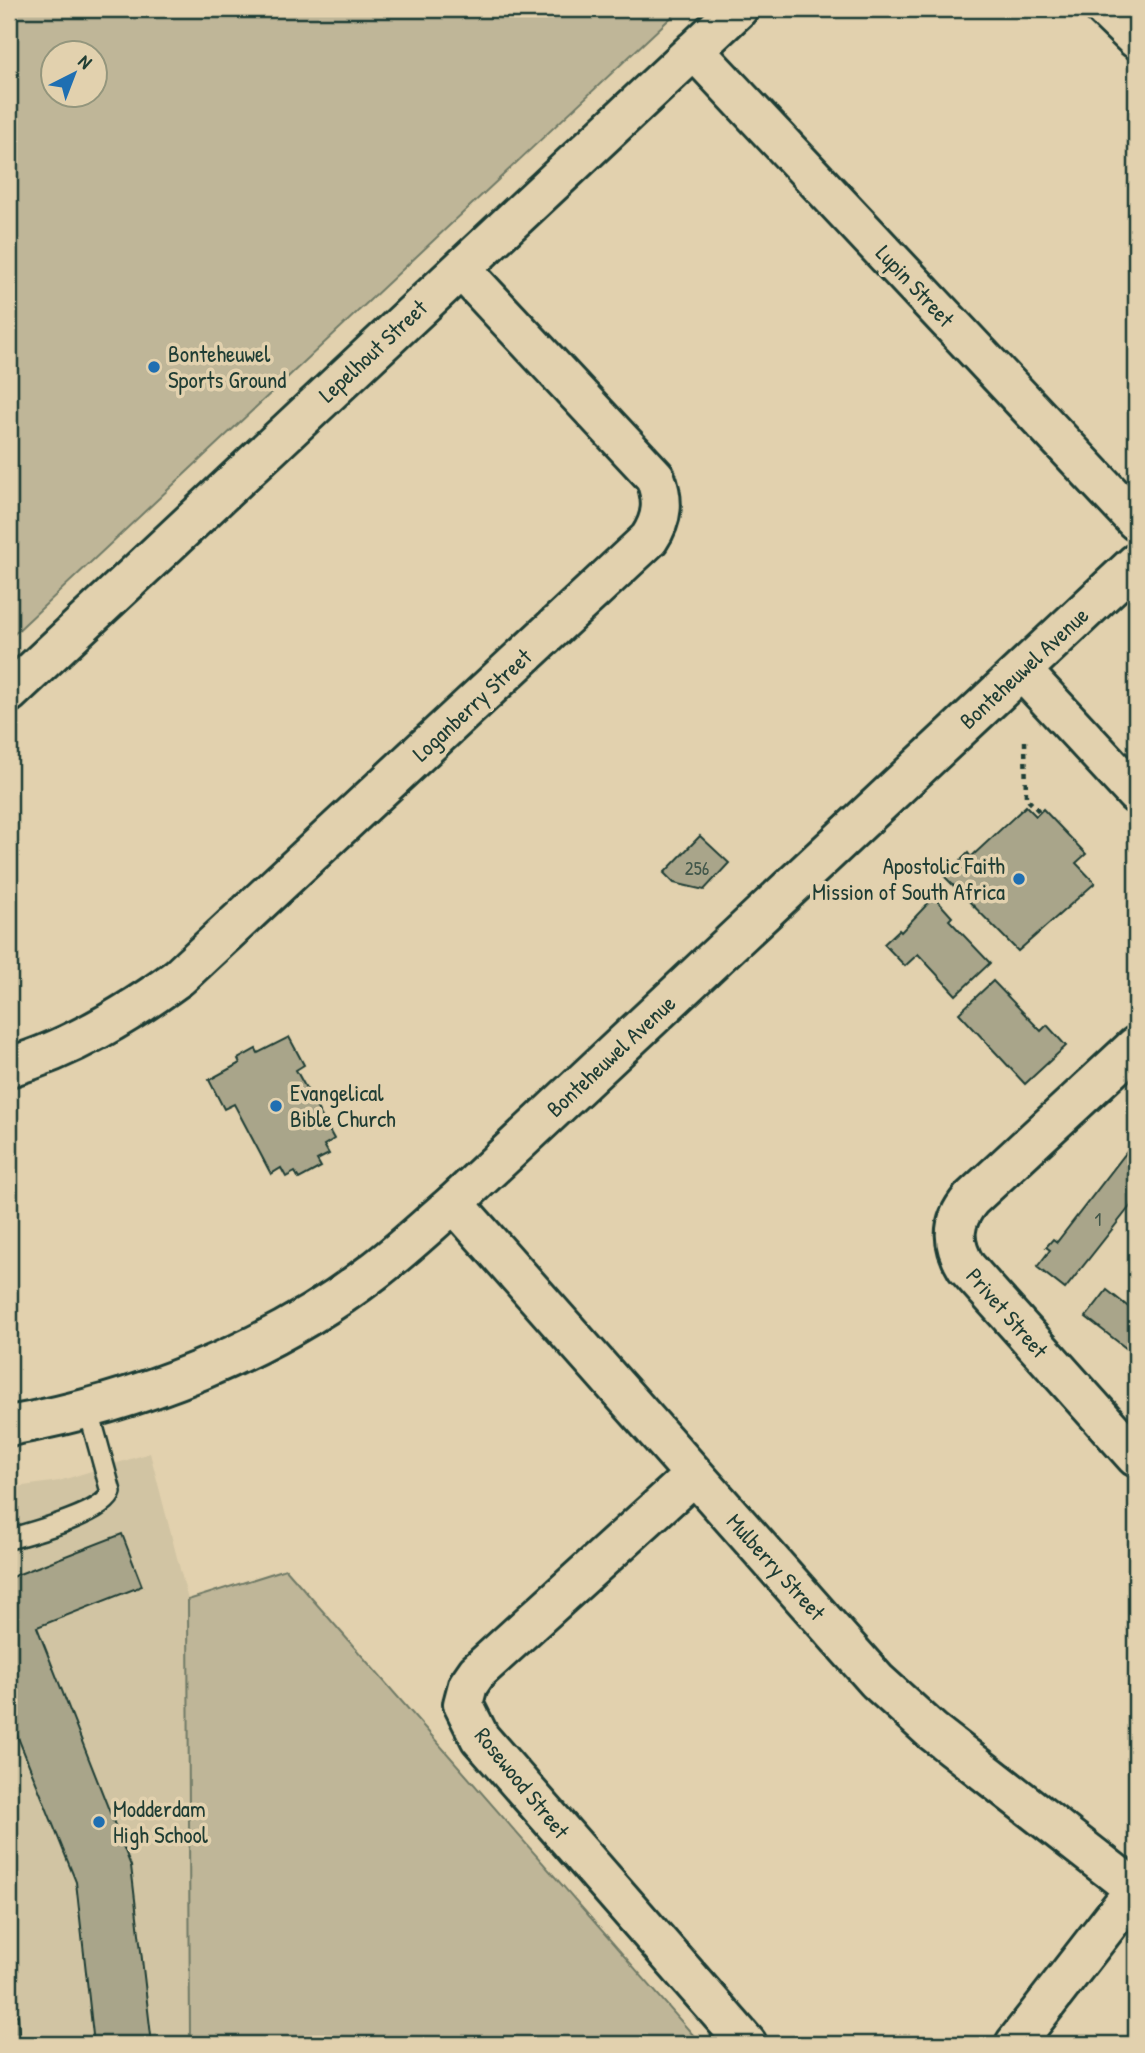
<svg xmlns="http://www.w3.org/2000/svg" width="1145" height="2053" font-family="'Patrick Hand',sans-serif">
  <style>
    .built { fill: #d1c4a3 }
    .green { fill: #bfb698; stroke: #6f7a66; stroke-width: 2; fill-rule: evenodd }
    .building { fill: #a9a58a; stroke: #1f3d34; stroke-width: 2 }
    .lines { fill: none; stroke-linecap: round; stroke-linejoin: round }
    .lane-casing { stroke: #1f3d34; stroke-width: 24 }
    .street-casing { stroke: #1f3d34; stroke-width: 44 }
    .secondary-casing { stroke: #1f3d34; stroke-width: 44 }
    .path { stroke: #1f3d34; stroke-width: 4.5; stroke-dasharray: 5 5; stroke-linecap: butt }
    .lane { stroke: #e2d1ae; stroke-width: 19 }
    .street { stroke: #e2d1ae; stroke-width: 38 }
    .secondary { stroke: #e2d1ae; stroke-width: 38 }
    .poi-dot { fill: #1f6fb2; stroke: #e2d1ae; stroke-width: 2.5 }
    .labels { text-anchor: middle; stroke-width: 7; stroke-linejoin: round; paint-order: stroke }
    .number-label { font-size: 19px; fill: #42574a }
    .street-label { font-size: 23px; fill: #1f3d34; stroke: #e2d1ae }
    .poi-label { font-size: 23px; fill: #1f3d34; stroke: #e2d1ae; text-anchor: start }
  </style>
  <rect width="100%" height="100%" fill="#e2d1ae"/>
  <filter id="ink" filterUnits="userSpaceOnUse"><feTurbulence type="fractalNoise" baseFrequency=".0143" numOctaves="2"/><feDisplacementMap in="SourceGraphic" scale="14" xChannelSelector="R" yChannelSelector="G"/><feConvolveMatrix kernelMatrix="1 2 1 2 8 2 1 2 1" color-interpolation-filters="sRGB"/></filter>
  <g filter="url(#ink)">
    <path class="built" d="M150,1453L188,1600L190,2044H9V1488L59,1481Z"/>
    <path class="green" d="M9,9H680L9,639ZM52,52H94V94H52Z
      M286,1569L701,2044H190L188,1600Z"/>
    <path class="building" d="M1026,806L1036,816L1043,809L1086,854L1076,863L1095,883L1018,951L944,876L968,853L971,857Z
      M700,836L729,863L704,890L674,883L664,873Z
      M934,897L952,917L949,920L990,963L956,995L918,954L905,966L884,944L899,930L901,932Z
      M993,981L1041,1031L1047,1025L1066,1046L1025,1084L959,1013Z
      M289,1037L304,1065L296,1070L334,1139L324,1145L329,1154L317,1160L321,1167L299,1179L295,1172L286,1177L281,1168L271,1174L234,1104L224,1109L209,1080L240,1063L238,1059L256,1049L258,1053Z
      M1136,1140V1199L1065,1289L1037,1267L1050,1250L1046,1247L1053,1239L1057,1242Z
      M1136,1252V1269L1128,1263Z
      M1107,1290L1136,1313V1356L1086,1317Z
      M122,1534L142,1586L37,1627L131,1866L152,2044H94L76,1882L9,1715V1578Z
      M18,2015L20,2044H9V2016Z"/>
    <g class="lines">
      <defs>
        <path id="lane" d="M9,1539C30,1533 106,1513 111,1492L88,1408"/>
        <path id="street" d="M1105,9L1136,39
          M694,50L1136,521
          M1022,671L1136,794
          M9,693L738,9
          M1136,1046L971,1199C952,1221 951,1242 966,1267L1136,1457
          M9,1067C71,1049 127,1015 179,977L649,539C663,518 664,500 655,477L461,269
          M454,1203L877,1681L932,1731L1136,1890
          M694,1475L477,1672L468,1685L463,1704L480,1738L747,2044
          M1015,2044L1136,1888"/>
        <path id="secondary" d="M9,1426C137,1403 269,1352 373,1272C401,1251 427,1226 454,1203L1136,563"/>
      </defs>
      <use href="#lane" class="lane-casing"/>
      <use href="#street" class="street-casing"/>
      <use href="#secondary" class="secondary-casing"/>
      <path class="path" d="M1025,741L1026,798L1040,812"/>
      <use href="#lane" class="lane"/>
      <use href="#street" class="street"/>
      <use href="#secondary" class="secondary"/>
    </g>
  </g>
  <g class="poi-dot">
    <circle cx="154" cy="367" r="7"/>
    <circle cx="1019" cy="879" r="7"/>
    <circle cx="276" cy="1106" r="7"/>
    <circle cx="99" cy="1822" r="7"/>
  </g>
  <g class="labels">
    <g class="number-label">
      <text x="697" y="875">256</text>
      <text x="1098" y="1226">1</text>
    </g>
    <g class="street-label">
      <text transform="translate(915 286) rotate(47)" y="8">Lupin Street</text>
      <text transform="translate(373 351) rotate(-43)" y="8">Lepelhout Street</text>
      <text transform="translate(1024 668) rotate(-43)" y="8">Bonteheuwel Avenue</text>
      <text transform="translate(472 705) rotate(-43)" y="8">Loganberry Street</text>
      <text transform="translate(611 1056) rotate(-43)" y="8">Bonteheuwel Avenue</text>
      <text transform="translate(1007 1313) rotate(49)" y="8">Privet Street</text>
      <text transform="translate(776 1567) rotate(48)" y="8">Mulberry Street</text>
      <text transform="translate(522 1783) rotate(51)" y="8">Rosewood Street</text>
    </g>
    <g class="poi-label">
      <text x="168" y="362">Bonteheuwel<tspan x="168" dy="26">Sports Ground</tspan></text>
      <text x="1005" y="874" text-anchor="end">Apostolic Faith<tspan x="1005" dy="26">Mission of South Africa</tspan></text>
      <text x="290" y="1101">Evangelical<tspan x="290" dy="26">Bible Church</tspan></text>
      <text x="113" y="1817">Modderdam<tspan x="113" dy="26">High School</tspan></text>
    </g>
  </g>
  <rect width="1145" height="2053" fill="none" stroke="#e2d1ae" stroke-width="35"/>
  <rect x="18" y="18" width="1110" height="2018" fill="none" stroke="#1f3d34" stroke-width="2.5" filter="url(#ink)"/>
  <g transform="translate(74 74) rotate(42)"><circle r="33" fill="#e2d1ae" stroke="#94967d" stroke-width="2"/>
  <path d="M0-5L12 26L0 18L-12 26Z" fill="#1f6fb2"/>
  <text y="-10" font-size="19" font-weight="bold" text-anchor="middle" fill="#1f3d34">N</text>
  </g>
</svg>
